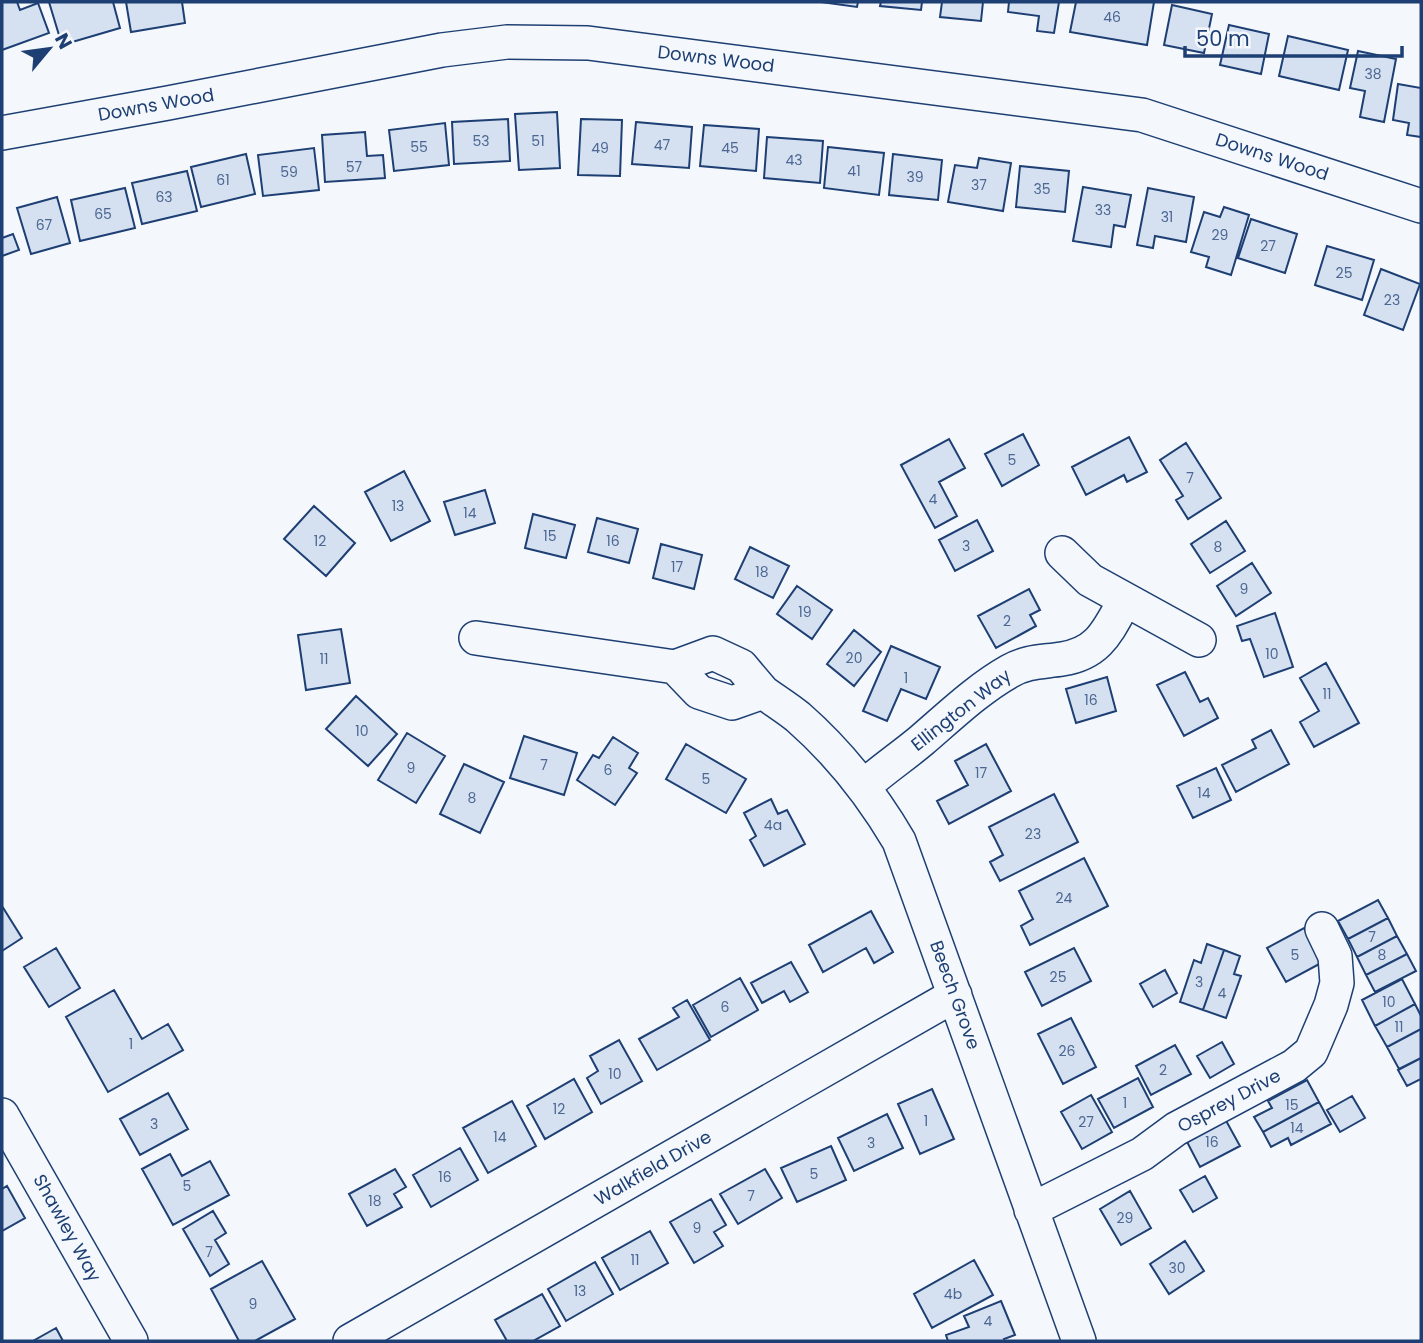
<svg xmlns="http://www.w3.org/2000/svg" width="1423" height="1343" font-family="Poppins,sans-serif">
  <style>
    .building { fill: #d5e0f0; stroke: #1d3f73; stroke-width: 2 }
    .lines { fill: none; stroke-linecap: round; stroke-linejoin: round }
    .minor-casing { stroke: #1d3f73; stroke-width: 36 }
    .minor { stroke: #f4f7fb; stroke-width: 33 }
    .labels { text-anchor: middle; stroke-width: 5; stroke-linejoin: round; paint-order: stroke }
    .number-label { font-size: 14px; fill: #4b6792 }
    .street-label { font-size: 18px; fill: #1d3f73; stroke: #f4f7fb }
  </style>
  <rect width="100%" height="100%" fill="#f4f7fb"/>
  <path class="building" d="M2,2H17L20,10L38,3L49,33L2,50Z
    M49,2H113L120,28L62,45Z
    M126,2H182L185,23L131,32Z
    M821,2H858L857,7Z
    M881,2H922L921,10L880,6Z
    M942,2H983L981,21L940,17Z
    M1009,2H1059L1054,33L1037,31L1039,16L1008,12Z
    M1076,2H1154L1147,45L1070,32Z
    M1172,5L1212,14L1204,53L1164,45Z
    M1229,25L1269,34L1261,74L1220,65Z
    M1288,36L1348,50L1339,90L1279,76Z
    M1358,51L1396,59L1384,122L1360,117L1365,91L1350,88Z
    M1398,84L1421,88V137L1407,135L1409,123L1393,120Z
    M557,112L560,168L519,170L515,114Z
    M508,119L510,161L454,164L452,122Z
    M581,119L622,120L620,176L578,175Z
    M636,122L692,127L689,168L632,164Z
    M445,123L449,165L394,171L389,130Z
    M704,125L759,129L756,171L700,166Z
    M365,132L367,156L383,155L385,178L325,182L322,135Z
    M767,137L823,141L820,183L764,178Z
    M828,147L884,153L879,195L824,188Z
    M314,148L319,190L263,196L258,155Z
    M246,154L255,194L201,207L191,167Z
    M893,154L942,160L938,200L889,195Z
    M979,158L1011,163L1003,211L948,202L955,165L977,168Z
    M1020,166L1069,171L1065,212L1016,207Z
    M187,171L197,211L142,224L132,183Z
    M1083,187L1131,195L1125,227L1114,225L1111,247L1073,241Z
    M125,188L135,228L80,241L71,200Z
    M1148,188L1194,197L1186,242L1155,236L1153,248L1137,245Z
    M57,197L70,243L31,254L17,208Z
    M1224,207L1249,215L1231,275L1206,267L1209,257L1191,252L1204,212L1220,217Z
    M1251,219L1297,234L1285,273L1238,258Z
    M13,234L19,250L2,256V238Z
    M1327,246L1374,260L1362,300L1315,285Z
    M1381,269L1420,284L1403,330L1364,315Z
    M1023,434L1039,465L1002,486L985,454Z
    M1129,437L1147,472L1127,482L1124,475L1086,495L1072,467Z
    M949,439L965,468L939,482L957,516L935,528L901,465Z
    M1186,443L1221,498L1188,519L1176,500L1183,496L1160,460Z
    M404,471L430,521L391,541L365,492Z
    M485,490L495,523L455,535L444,502Z
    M314,506L355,543L326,576L284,539Z
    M533,514L575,525L566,558L525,548Z
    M597,518L638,529L629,563L588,552Z
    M977,520L993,551L955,571L939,540Z
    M1226,521L1245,551L1210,573L1191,544Z
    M661,544L702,555L694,589L653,578Z
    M750,547L789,566L773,598L735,579Z
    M1252,563L1271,593L1236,616L1217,586Z
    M797,586L832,610L812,639L777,614Z
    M1029,589L1040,610L1030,615L1036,626L996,648L978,616Z
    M1275,613L1293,667L1264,677L1250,639L1242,641L1237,626Z
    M341,629L350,683L306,690L298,635Z
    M854,630L881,652L854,686L827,664Z
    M891,646L940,667L926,699L901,689L887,721L863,711Z
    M1326,663L1359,723L1314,747L1300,722L1319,711L1300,678Z
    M1185,672L1200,702L1208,698L1218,718L1184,736L1157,685Z
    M1107,677L1116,711L1076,723L1066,689Z
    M356,696L397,734L368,766L326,729Z
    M1271,730L1289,764L1236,792L1222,765L1256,748L1252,740Z
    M407,733L445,756L416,803L378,780Z
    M524,736L577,753L564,795L510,778Z
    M613,737L638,753L629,768L637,773L615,805L577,780L593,755L599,758Z
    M686,744L746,779L726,813L666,779Z
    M986,744L1011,791L949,824L937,801L968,785L955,761Z
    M464,764L504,782L480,833L440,814Z
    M1216,768L1231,800L1193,818L1177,786Z
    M1054,794L1078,842L1000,881L990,862L1003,855L989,827Z
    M771,799L778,814L787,810L805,844L764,866L750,840L756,836L744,813Z
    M1084,858L1108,906L1030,945L1021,926L1033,919L1019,891Z
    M1378,900L1388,918L1348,939L1338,921Z
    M2,906L22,938L2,951Z
    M871,911L893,952L874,963L866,948L823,972L809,945Z
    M1388,918L1397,936L1357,957L1348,939Z
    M1304,928L1323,962L1286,982L1267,948Z
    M1397,936L1407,954L1366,975L1357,957Z
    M1207,944L1224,950L1203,1010L1180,1002L1194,960L1201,963Z
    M56,948L80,988L49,1007L24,967Z
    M1074,948L1091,981L1042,1006L1025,972Z
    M1224,950L1240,956L1234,974L1241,976L1226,1018L1203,1010Z
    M1407,954L1416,971L1375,992L1366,975Z
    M791,962L808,992L790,1002L784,991L762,1003L751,983Z
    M1165,970L1177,993L1153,1007L1140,984Z
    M740,978L758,1010L711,1037L693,1005Z
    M1402,979L1415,1004L1375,1026L1362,1000Z
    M114,990L142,1039L168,1024L183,1050L108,1092L66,1017Z
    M687,1000L710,1040L657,1070L639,1039L679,1017L673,1008Z
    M1415,1004L1421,1016V1029L1387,1047L1375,1026Z
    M1071,1018L1096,1067L1063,1084L1038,1034Z
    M1421,1029V1058L1399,1069L1387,1047Z
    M619,1040L642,1081L601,1104L587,1078L598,1071L590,1056Z
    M1222,1042L1234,1064L1210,1078L1197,1056Z
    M1175,1045L1191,1074L1151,1095L1136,1066Z
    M1421,1058V1079L1407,1086L1398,1070Z
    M1138,1078L1153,1107L1114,1128L1098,1099Z
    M574,1079L592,1112L545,1139L527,1106Z
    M1307,1080L1319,1102L1263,1132L1254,1117L1272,1108L1268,1101Z
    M932,1089L954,1139L920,1154L898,1104Z
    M168,1093L188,1129L140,1155L120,1119Z
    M1091,1095L1112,1132L1082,1149L1061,1112Z
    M1352,1096L1365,1118L1340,1132L1327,1110Z
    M512,1101L536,1146L488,1173L463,1128Z
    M1319,1102L1331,1124L1291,1145L1288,1138L1271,1147L1263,1132Z
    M887,1114L903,1148L854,1171L838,1138Z
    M1224,1117L1240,1146L1200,1167L1185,1138Z
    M831,1146L846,1180L797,1202L781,1168Z
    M460,1148L478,1180L431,1207L413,1175Z
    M170,1154L182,1176L210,1161L229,1195L173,1225L142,1169Z
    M395,1169L406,1187L394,1194L402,1207L367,1226L349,1194Z
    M765,1169L782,1198L738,1224L720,1194Z
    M1205,1176L1217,1198L1193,1212L1180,1190Z
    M7,1186L25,1218L2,1231V1189Z
    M1130,1191L1151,1228L1121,1245L1100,1209Z
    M711,1199L726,1225L714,1232L723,1246L694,1263L670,1222Z
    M213,1211L226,1233L215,1240L229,1264L210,1276L183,1229Z
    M650,1231L668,1263L620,1290L602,1258Z
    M1185,1241L1204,1271L1169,1294L1150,1264Z
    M974,1260L993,1295L932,1328L914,1294Z
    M262,1261L295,1319L255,1341H239L211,1289Z
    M595,1262L613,1294L566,1321L548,1289Z
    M542,1294L560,1326L533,1341H507L495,1320Z
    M1001,1301L1015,1335L1004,1339L1005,1341H948L946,1335L969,1327L964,1316Z
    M56,1328L63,1341H33Z"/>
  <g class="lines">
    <defs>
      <path id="minor" d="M2,133L168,103L442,50L507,42L588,43L1142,115L1421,206
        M1062,553L1090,580L1199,640
        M476,638L675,667L713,653L741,666L763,692
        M675,667L699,692L732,703L763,692C774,700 787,708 798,717C839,753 872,795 899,841L1079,1341
        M863,787C882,770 903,756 922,740C950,716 978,689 1010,671C1027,661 1043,662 1062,659C1100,653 1108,630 1125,600
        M2,1115L131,1341
        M1031,1210L1142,1154L1176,1129L1294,1066L1311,1052L1331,1005L1337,983L1335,956L1322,929
        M350,1341L955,995"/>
    </defs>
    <use href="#minor" class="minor-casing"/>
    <use href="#minor" class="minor"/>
  </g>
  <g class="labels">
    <g class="number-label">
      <text x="1112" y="22">46</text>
      <text x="1373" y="79">38</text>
      <text x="481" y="146">53</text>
      <text x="538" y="146">51</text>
      <text x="662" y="150">47</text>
      <text x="419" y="152">55</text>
      <text x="600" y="153">49</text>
      <text x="730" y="153">45</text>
      <text x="794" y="165">43</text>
      <text x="354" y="172">57</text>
      <text x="854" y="176">41</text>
      <text x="289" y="177">59</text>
      <text x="915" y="182">39</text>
      <text x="223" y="185">61</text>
      <text x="979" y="190">37</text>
      <text x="1042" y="194">35</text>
      <text x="164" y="202">63</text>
      <text x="1103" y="215">33</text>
      <text x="103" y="219">65</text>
      <text x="1167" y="222">31</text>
      <text x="44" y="230">67</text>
      <text x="1220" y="240">29</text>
      <text x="1268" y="251">27</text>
      <text x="1344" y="278">25</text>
      <text x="1392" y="305">23</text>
      <text x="1012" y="465">5</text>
      <text x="1190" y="483">7</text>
      <text x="933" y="504">4</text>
      <text x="398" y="511">13</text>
      <text x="470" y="518">14</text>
      <text x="550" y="541">15</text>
      <text x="320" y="546">12</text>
      <text x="613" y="546">16</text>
      <text x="966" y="551">3</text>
      <text x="1218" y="552">8</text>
      <text x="677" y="572">17</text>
      <text x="762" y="577">18</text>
      <text x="1244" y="594">9</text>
      <text x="805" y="617">19</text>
      <text x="1007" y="626">2</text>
      <text x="1272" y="659">10</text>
      <text x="854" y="663">20</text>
      <text x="324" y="664">11</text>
      <text x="906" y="683">1</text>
      <text x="1327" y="699">11</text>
      <text x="1091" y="705">16</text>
      <text x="362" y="736">10</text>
      <text x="544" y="770">7</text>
      <text x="411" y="773">9</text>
      <text x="608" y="775">6</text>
      <text x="981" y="778">17</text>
      <text x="706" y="784">5</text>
      <text x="1204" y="798">14</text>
      <text x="472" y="803">8</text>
      <text x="773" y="830">4a</text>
      <text x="1033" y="839">23</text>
      <text x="1064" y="903">24</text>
      <text x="1372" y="942">7</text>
      <text x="1295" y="960">5</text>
      <text x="1382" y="960">8</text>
      <text x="1058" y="982">25</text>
      <text x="1199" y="987">3</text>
      <text x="1222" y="998">4</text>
      <text x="1389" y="1007">10</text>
      <text x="725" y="1012">6</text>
      <text x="1399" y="1032">11</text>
      <text x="131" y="1049">1</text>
      <text x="1067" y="1056">26</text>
      <text x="1163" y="1075">2</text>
      <text x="615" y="1079">10</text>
      <text x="1125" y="1108">1</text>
      <text x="1292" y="1110">15</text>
      <text x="559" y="1114">12</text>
      <text x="926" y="1126">1</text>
      <text x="1086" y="1127">27</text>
      <text x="154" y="1129">3</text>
      <text x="1297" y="1133">14</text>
      <text x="500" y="1142">14</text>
      <text x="1212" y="1147">16</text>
      <text x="871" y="1148">3</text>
      <text x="814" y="1179">5</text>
      <text x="445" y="1182">16</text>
      <text x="187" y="1191">5</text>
      <text x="751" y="1201">7</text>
      <text x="375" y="1206">18</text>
      <text x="1125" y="1223">29</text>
      <text x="697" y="1233">9</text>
      <text x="209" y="1257">7</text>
      <text x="635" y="1265">11</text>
      <text x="1177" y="1273">30</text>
      <text x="580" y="1296">13</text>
      <text x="953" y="1299">4b</text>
      <text x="253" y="1309">9</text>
      <text x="988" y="1326">4</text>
    </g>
    <g class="street-label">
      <text transform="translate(716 59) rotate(7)" y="6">Downs Wood</text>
      <text transform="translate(156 105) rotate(-10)" y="6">Downs Wood</text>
      <text transform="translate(1272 157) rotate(18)" y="6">Downs Wood</text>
      <text transform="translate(961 710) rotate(-38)" y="6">Ellington Way</text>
      <text transform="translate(955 995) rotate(70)" y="6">Beech Grove</text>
      <text transform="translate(1229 1101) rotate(-28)" y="6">Osprey Drive</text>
      <text transform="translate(653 1168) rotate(-30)" y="6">Walkfield Drive</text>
      <text transform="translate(67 1228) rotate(61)" y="6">Shawley Way</text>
    </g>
  </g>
  <rect width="1423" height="1343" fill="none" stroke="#1d3f73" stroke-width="7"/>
  <g transform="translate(49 49) rotate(61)" stroke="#f4f7fb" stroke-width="5" paint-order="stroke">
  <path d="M0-5L12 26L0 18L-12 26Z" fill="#1d3f73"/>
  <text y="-10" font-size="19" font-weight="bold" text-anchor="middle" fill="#1d3f73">N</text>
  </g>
  <path d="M1185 46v10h217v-10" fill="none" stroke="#1d3f73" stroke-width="3.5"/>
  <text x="1196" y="46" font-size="21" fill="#1d3f73" stroke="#f4f7fb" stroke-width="5" paint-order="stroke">50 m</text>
</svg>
